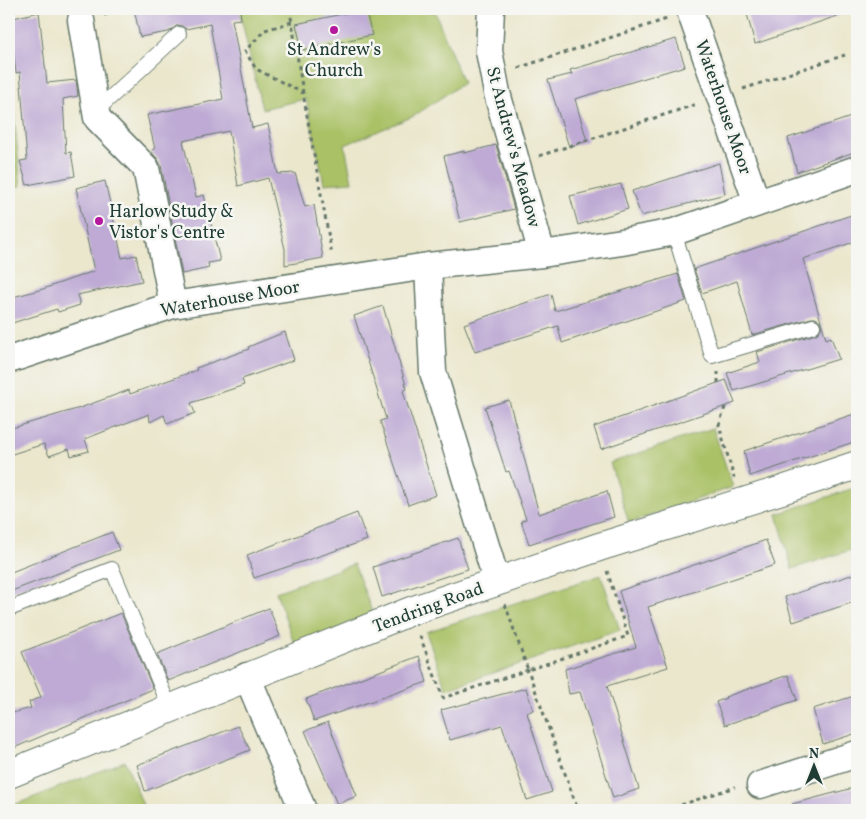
<svg xmlns="http://www.w3.org/2000/svg" width="866" height="819" font-family="Vollkorn,serif">
  <style>
    .green { fill: #aac166; stroke: #647f4d }
    .building { fill: #beaad4 }
    .lines { fill: none; stroke-linecap: round; stroke-linejoin: round }
    .service-casing { stroke: #66786a; stroke-width: 16 }
    .minor-casing { stroke: #66786a; stroke-width: 29 }
    .tertiary-casing { stroke: #66786a; stroke-width: 30 }
    .path { stroke: #66786a; stroke-width: 3; stroke-dasharray: 4 4; stroke-linecap: butt }
    .service { stroke: #fff; stroke-width: 14 }
    .minor { stroke: #fff; stroke-width: 26 }
    .tertiary { stroke: #fff; stroke-width: 28 }
    .poi-dot { fill: #b5179e; stroke: #f6f6f2; stroke-width: 2 }
    .labels { text-anchor: middle; stroke-width: 5; stroke-linejoin: round; paint-order: stroke }
    .poi-label { font-size: 18px; fill: #1f3d34; stroke: #f6f6f2 }
    .street-label { font-size: 18px; fill: #1f3d34; stroke: #f6f6f2 }
  </style>
  <rect width="100%" height="100%" fill="#f6f6f2"/>
  <filter id="ink" filterUnits="userSpaceOnUse"><feTurbulence type="fractalNoise" baseFrequency=".02" numOctaves="2"/><feDisplacementMap in="SourceGraphic" scale="10" xChannelSelector="R" yChannelSelector="G"/><feConvolveMatrix kernelMatrix="1 2 1 2 8 2 1 2 1" color-interpolation-filters="sRGB"/></filter>
  <filter id="wash" filterUnits="userSpaceOnUse"><feTurbulence type="fractalNoise" baseFrequency=".0096" numOctaves="4" result="noise"/><feDisplacementMap in="SourceGraphic" scale="20" xChannelSelector="R" yChannelSelector="G"/><feGaussianBlur stdDeviation="1.12" result="paint"/><feColorMatrix in="noise" values="0 0 0 0 0 0 0 0 0 0 0 0 0 0 0 0 0 1.4 0 .05"/><feComposite in="paint" operator="in"/></filter>
  <g filter="url(#wash)">
    <rect width="100%" height="100%" fill="#ebe7cd"/>
    <path class="green" d="M239,9H434L463,83L414,116L345,145L352,182L324,184L306,99L262,109Z
      M9,63L21,186L9,188Z
      M713,428L733,487L629,523L610,463Z
      M857,487V548L792,569L777,514Z
      M354,564L374,617L295,646L276,592Z
      M601,575L620,630L446,689L426,632Z
      M125,761L145,810H9V807Z"/>
    <g id="blocks">
      <path class="building" d="M134,9H240L241,19L232,20L252,128L268,124L278,174L295,173L305,207L314,205L323,258L285,265V249L268,178L238,186L229,131L183,141L196,197L204,195L220,261L208,263L209,268L182,274L161,165L157,158L153,154L152,150L155,149L147,115L223,99L210,24L186,29L182,26L178,25L168,32L140,37Z
        M365,9L372,35L302,50L296,24Z
        M762,9H849V12L755,44L747,14Z
        M39,12L47,83L76,80L78,96L63,99L66,153L71,152L75,176L27,185L20,161L27,160L20,72L16,73L9,19Z
        M676,39L685,66L575,99L587,141L569,147L548,80L572,74L570,70Z
        M857,115V151L797,172L788,138Z
        M496,145L514,209L460,222L444,156L464,151V153Z
        M719,163L725,194L641,216L632,191Z
        M105,181L122,258L136,255L142,281L77,295L80,305L58,312L57,309L9,324V298L43,289L94,271L76,188Z
        M621,184L628,209L578,225L570,196Z
        M857,213V241L803,259L826,339L831,337L839,359L734,391L727,373L760,362L757,352L816,334L819,332L821,328V323L819,320L815,318H811L752,335L737,281L702,293L694,269Z
        M678,274L686,301L562,343L558,326L475,352L464,324L551,294L555,311Z
        M383,306L407,389L403,391L436,495L408,505L380,421L386,419L354,316Z
        M285,332L294,360L242,379L244,385L191,403L195,413L167,424L164,415L150,422L149,414L85,439L89,451L71,456L69,449L49,456L44,444L9,455V429L80,408L129,390L130,394L197,370L196,368L249,349L248,347Z
        M726,380L735,403L601,449L594,427Z
        M509,400L539,514L607,491L614,517L529,544L521,521L526,519L509,471L506,472L485,407Z
        M857,413V441L750,476L744,451Z
        M357,513L367,540L254,578L247,555Z
        M112,532L119,550L9,592V573Z
        M458,538L468,569L382,597L373,567Z
        M766,540L775,565L648,607L668,667L607,686L639,789L613,798L580,692L569,694L565,669L636,647L619,591Z
        M857,573V601L793,622L785,597Z
        M269,608L280,636L168,681L157,654Z
        M121,613L153,689L9,750V714L31,708L29,702L41,697L22,652Z
        M419,656L427,682L314,721L306,699Z
        M788,675L797,700L725,725L716,702L726,698L725,697Z
        M526,688L533,710L527,713L552,792L527,800L502,725L450,740L441,710Z
        M857,695V733L823,744L813,709Z
        M328,722L357,796L337,804L305,731Z
        M238,726L250,750L145,791L137,765Z
        M857,787V810H793L792,804Z"/>
    </g>
  </g>
  <g filter="url(#ink)">
    <use href="#blocks" fill-opacity="0" stroke="#66786a" stroke-width="1"/>
    <g class="lines">
      <defs>
        <path id="service" d="M96,111L179,34
          M674,232L712,356L813,326
          M9,609L112,569L170,708"/>
        <path id="minor" d="M491,9L489,51L497,93L542,254
          M690,11L757,203
          M81,20L97,118L146,168L173,305
          M428,266L433,372L497,582
          M9,360L173,305L428,266L542,254L622,242L674,232L857,169
          M247,676L303,810
          M760,785L857,754"/>
        <path id="tertiary" d="M9,774L411,611L599,547L782,490L857,465"/>
      </defs>
      <use href="#service" class="service-casing"/>
      <use href="#minor" class="minor-casing"/>
      <use href="#tertiary" class="tertiary-casing"/>
      <path class="path" d="M289,9L292,22
        M104,15L114,12V9
        M518,68L667,19
        M743,89L845,55
        M303,93L292,22L265,30L245,51L256,69L303,93L332,255
        M539,156L697,104
        M718,383V372
        M725,407L719,425L734,478
        M505,604L528,670L628,636L607,571
        M420,636L443,698L528,670L578,810
        M666,810L735,787"/>
      <use href="#service" class="service"/>
      <use href="#minor" class="minor"/>
      <use href="#tertiary" class="tertiary"/>
    </g>
  </g>
  <g class="poi-dot">
    <circle cx="334" cy="30" r="5"/>
    <circle cx="99" cy="221" r="5"/>
  </g>
  <g class="labels">
    <g class="poi-label">
      <text x="334" y="55">St Andrew's<tspan x="334" dy="21">Church</tspan></text>
      <text x="109" y="217" text-anchor="start">Harlow Study &amp;<tspan x="109" dy="21">Vistor's Centre</tspan></text>
    </g>
    <g class="street-label">
      <text transform="translate(724 107) rotate(71)" y="6">Waterhouse Moor</text>
      <text transform="translate(514 147) rotate(75)" y="6">St Andrew's Meadow</text>
      <text transform="translate(230 298) rotate(-10)" y="6">Waterhouse Moor</text>
      <text transform="translate(428 607) rotate(-20)" y="6">Tendring Road</text>
    </g>
  </g>
  <rect width="866" height="819" fill="none" stroke="#f6f6f2" stroke-width="30"/>
  <g transform="translate(814 766)" stroke="#f6f6f2" stroke-width="4" paint-order="stroke">
  <path d="M0-4L9 19L0 12L-9 19Z" fill="#1f3d34"/>
  <text y="-8" font-size="14" font-weight="bold" text-anchor="middle" fill="#1f3d34">N</text>
  </g>
</svg>
